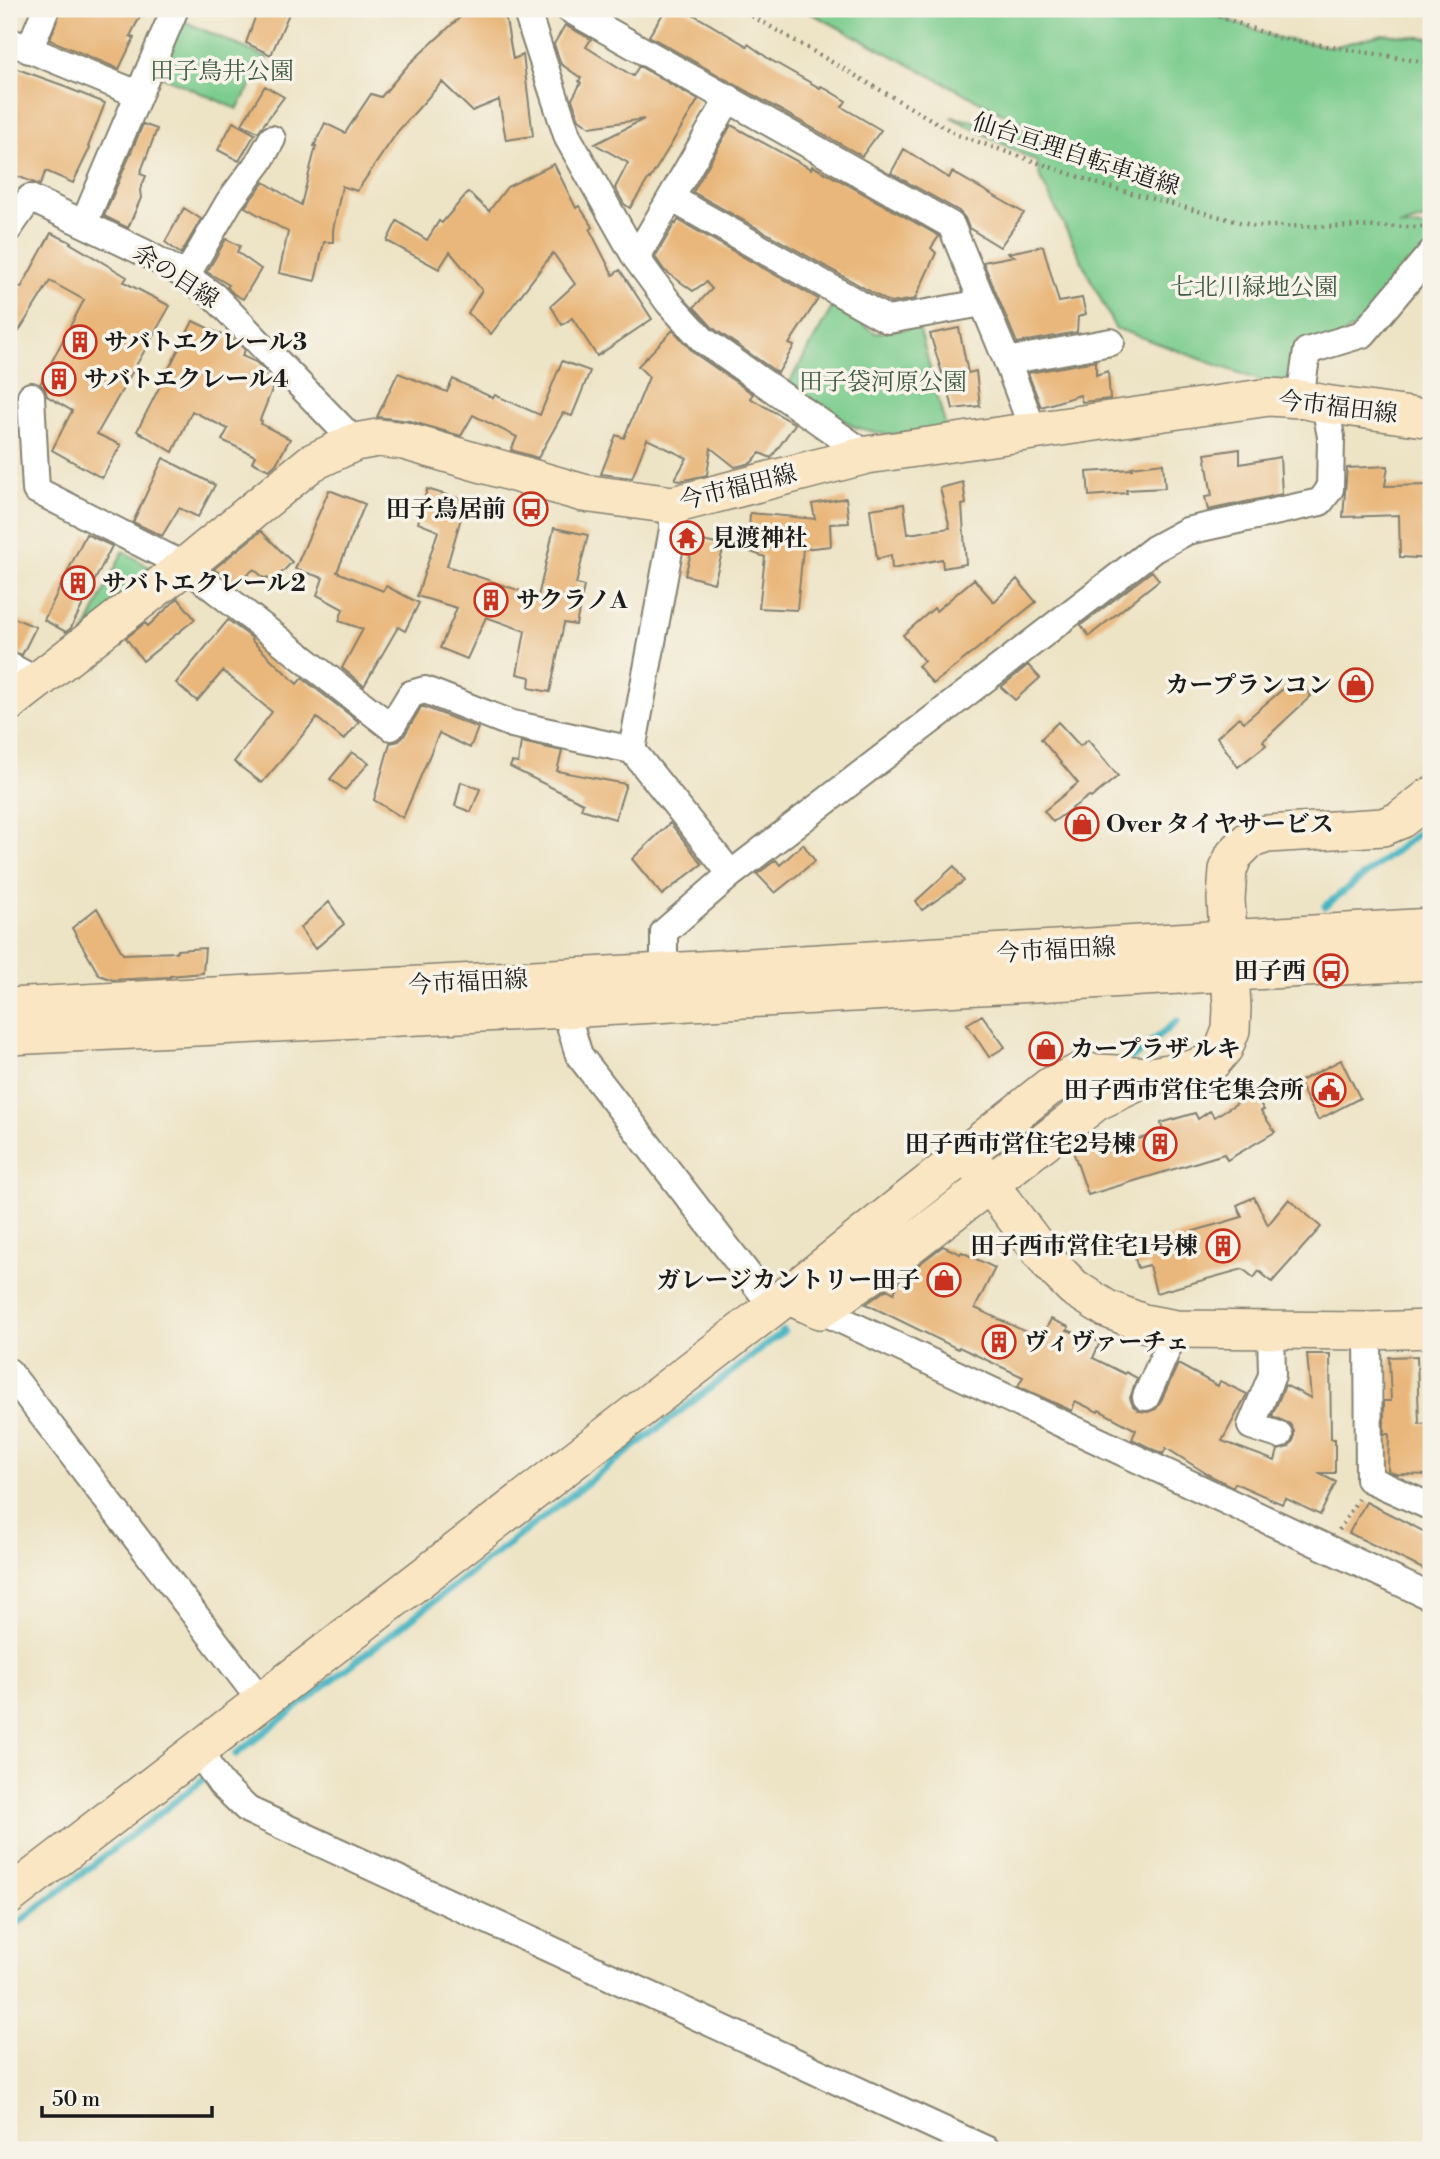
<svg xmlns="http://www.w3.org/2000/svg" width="1440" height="2159" font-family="'Libre Bodoni','Noto Serif JP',serif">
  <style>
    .green { fill: #7bcc8e; stroke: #4c7455; stroke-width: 2 }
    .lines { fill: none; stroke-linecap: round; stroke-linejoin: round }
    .stream { stroke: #45b3c1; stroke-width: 7 }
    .building { fill: #e9b77c }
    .street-casing { stroke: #848070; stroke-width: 30 }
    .secondary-casing { stroke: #848070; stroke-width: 40 }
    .path { stroke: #848070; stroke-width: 4.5; stroke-dasharray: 2 5; stroke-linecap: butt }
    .street { stroke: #fff; stroke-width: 26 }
    .secondary { stroke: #fbe6c4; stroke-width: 37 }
    .labels { text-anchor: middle; stroke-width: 7; stroke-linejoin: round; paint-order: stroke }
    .park-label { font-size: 24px; fill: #3d5a44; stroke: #f7f3e8 }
    .street-label { font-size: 24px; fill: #1c1c1c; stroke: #f7f3e8 }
    .poi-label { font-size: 24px; font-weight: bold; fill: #1c1c1c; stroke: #f7f3e8; text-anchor: start }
  </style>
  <rect width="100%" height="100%" fill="#f7f3e8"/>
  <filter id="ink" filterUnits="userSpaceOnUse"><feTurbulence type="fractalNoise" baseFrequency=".0143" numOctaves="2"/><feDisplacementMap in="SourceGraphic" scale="14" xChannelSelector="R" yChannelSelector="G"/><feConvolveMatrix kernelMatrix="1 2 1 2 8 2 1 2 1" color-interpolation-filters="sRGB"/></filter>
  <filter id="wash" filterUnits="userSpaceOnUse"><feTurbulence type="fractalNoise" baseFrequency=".00686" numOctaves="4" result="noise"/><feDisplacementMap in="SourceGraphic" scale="28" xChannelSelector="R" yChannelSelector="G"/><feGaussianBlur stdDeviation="1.57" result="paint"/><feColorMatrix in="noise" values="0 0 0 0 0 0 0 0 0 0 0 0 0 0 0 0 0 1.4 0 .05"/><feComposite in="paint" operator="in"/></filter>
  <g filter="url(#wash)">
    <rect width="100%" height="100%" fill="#ede3c5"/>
    <path class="green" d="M803,9H1199L1278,38L1333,47L1383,34L1431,38V218L1399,226L1431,227V257L1386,307L1304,360L1297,394L1115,328L1040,177L1037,162L951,117L1040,133Z
      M181,20L267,58L237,109L159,75Z
      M833,306L876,333L919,327L946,428L887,435L855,427L788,385Z
      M123,551L164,576L80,642Z"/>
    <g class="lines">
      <path class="stream" d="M1325,906L1431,823
        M1132,1058L1177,1021
        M236,1754L784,1331
        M9,1930L204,1779"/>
    </g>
    <g id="blocks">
      <path class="building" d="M61,9H144L130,36L134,38L119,69L50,40Z
        M258,9H291L271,55L246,43Z
        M469,9H504L513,59L523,55L533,136L506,140L499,100L472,111L442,82L398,131L357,191L342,186L333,230V242H324L315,281L279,273L288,232L245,207L264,182L301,205L316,146H314L325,123L345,133L371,94L381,97L409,64Z
        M666,9H684L747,46L748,44L769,59L820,88L821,86L846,101L842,107L881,130L862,156L649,36Z
        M565,25L591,39L586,47L633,76L639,66L698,100L650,179L649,178L630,208L624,204L615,188L628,163L595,144L644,119L590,127L579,119L572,99L581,83L579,81L581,78L561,64L554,44Z
        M9,66L65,86V87L105,103L88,147L90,148L73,183L46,171L40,185L9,173Z
        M265,86L284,97L258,132L242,124Z
        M233,122L255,134L239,161L218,150Z
        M143,124L157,129L140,174L146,176L140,190L141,198L128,228L104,216Z
        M731,125L811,169L812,166L839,180L939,236L931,248L936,253L915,299L891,303L693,192Z
        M904,149L949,178L952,172L1024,213L1000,247L969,228L965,218L959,211L891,173Z
        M554,164L576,208L579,206L593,227L590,230L613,275L620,270L652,319L597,356L572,318L562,325L551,306L575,284L553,253L491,334L468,313L482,290L450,252L439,269L387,241L397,221L427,240L439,221L442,223L468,192L489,211L507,187Z
        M184,208L201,219L181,254L165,242Z
        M678,220L818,299L789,344L794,346L778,373L713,328L694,307L712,289L706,282L693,291L664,270L655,257L675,223L676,224Z
        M51,233L71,242L70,243L127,277L124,282L170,306L97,434L121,445L102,478L52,450L72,411L47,396L45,388L40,384L84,300L50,281L9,347V298L17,285L21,288Z
        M226,239L240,246L237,252L261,269L243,299L234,294L227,287L229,285L207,272Z
        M1043,246L1059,302L1082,298L1086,314L1078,317L1077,332L1017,343L983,262L1014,256L1008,253Z
        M193,321L237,342L245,350L242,356L256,362L265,371L263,374L275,382L260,420L262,421L261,424L290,439L276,464L269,470L252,462L255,456L222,440L228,429L192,411L173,452L137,431Z
        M959,328L968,373L976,371L980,406L953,409L944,372L942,373L930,334Z
        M673,330L694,353L753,394L750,398L795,424L771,458L760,453L751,463L735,467L711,448L707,475L680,481L675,479L687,458L647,439L632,478L601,474L616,435L624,438L649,377L638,366Z
        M562,361L590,371L572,416L563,413L538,458L511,450L517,437L473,415L461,436L410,421L377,417L398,373L447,392L453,379L493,398L495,395L540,415Z
        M1096,361V375L1108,371L1110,399L1082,402L1080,395L1041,407L1028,373Z
        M1240,449V464L1280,457L1282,494L1208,510L1205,497L1212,496L1205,454Z
        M163,458L215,485L198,517L179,508L162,536L133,522Z
        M1163,463L1165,488L1126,490L1127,493L1089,496L1087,472L1132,469L1131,467Z
        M1388,466L1385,486L1431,485V559L1400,557L1399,515L1343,517L1347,468Z
        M963,482L966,504L962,505L966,564L943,568L942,559L892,569L891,555L877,559L870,509L904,504L908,534L950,528L940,488Z
        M427,489L466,501L447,566L538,597L554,528L588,535L576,584L584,586L576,625L564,623L550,692L529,688L530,677L517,674L525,631L486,617L467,659L440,648L457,608L417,596L438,531L418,523Z
        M329,490L365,504L337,572L383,591L386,586L419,603L405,631L398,627L364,686L342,668L363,629L339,621L343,609L317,595L323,578L295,569Z
        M846,498L849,523L830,524L831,546L803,549L797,610L759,608L765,557L748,551L750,513L815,519L812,504Z
        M261,531L292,562L273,582L267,577L265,579L254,569L235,585L214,569Z
        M86,534L112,546L71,628L66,632L44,620Z
        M695,539L724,546L714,583L685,575Z
        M1152,571L1159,580L1089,636L1081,625Z
        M974,579L994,602L1017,579L1036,602L933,684L918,666L924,661L903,635L934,608L936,611Z
        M178,598L195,619L143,661L126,638L145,623L148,626Z
        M9,616L36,627L22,655L9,650Z
        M228,620L252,638L251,640L297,684L302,678L359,722L344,740L317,718L262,783L234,762L272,712L223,671L197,701L176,683Z
        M1028,665L1040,678L1015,700L1001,687Z
        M1296,678L1311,696L1263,741L1266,745L1238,767L1217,737L1239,717L1244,722Z
        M421,707H424L478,728L470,748L439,733L403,818L374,800L390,743L399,741L404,736Z
        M1058,722L1080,746L1088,740L1118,776L1091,798L1089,796L1053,822L1044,811L1078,783L1041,739Z
        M521,742L562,751L557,771L626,784L615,819L581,809L583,803L510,767L512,762L518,763Z
        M352,752L369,763L345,790L330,779Z
        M461,782L480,789L471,812L455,806Z
        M670,823L702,864L662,895L632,859Z
        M803,844L815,861L775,893L757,874L776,860L780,865Z
        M954,866L964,881L922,910L916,901Z
        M329,902L344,924L315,949L300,928Z
        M97,908L123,954L177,952V950L205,948L203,973L170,976V977L113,980L99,975L72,928Z
        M982,1015L1005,1047L989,1057L967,1024Z
        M1341,1060L1360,1098L1318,1120L1298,1082Z
        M1254,1093L1264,1110L1261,1111L1275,1132L1227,1160L1224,1154L1088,1195L1073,1151L1099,1143L1100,1150L1163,1132L1161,1123L1195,1113L1198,1119L1210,1111L1214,1117Z
        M1254,1197L1268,1225L1289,1199L1321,1227L1272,1282L1259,1271L1254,1278L1243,1269L1156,1293L1149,1265L1138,1268L1132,1249L1242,1217L1237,1205Z
        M943,1246L960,1254L962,1252L995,1268L975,1308L1041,1339L1051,1319L1069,1327L1067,1330L1100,1342L1093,1358L1125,1374L1126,1372L1137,1378L1130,1398L1133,1406L1139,1411L1148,1412L1156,1409L1160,1403L1178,1364L1218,1386L1220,1381L1247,1394L1222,1441L1275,1461L1278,1450L1289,1447L1294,1439V1431L1290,1424L1272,1416L1285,1385L1311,1398L1307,1354H1330L1331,1439H1335V1473H1318L1336,1482L1320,1515L1285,1498L1282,1504L1235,1483L1233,1487L1207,1474L1166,1448L1163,1454L1132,1439L1136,1430L1099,1410L1098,1412L1075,1401L1072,1411L1018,1386L1023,1377L959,1347L958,1349L866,1304L887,1289L894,1293L900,1279Z
        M1417,1356L1419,1424L1431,1423V1475L1396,1474L1388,1471L1389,1434H1384V1401H1391L1389,1357Z
        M1366,1502L1431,1535V1573L1349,1533Z"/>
    </g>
  </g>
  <g filter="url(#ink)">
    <use href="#blocks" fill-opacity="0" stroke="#848070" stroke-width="2"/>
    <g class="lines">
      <defs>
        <path id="street" d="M526,9L568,138L636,258L669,303L703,340L867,455
          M569,9L951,225L1007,361L1033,430
          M9,41L138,94
          M29,50L46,9
          M671,198L888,320L982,303
          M84,223L175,9
          M9,228L30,198L145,253L186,276L214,296L355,442
          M636,258L729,98
          M186,276L229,202L259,162L272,139
          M1007,361L1111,342
          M31,396L36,490L185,566L391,727L411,694L425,690L512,724L632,750L673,529V505
          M1300,399L1307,351L1363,334L1431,253
          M9,666L37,681
          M632,750L731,874
          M664,972V932L731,874L1154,549L1187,531L1320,502L1330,489L1331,437L1325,404
          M565,1009L579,1055L773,1307
          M820,1310L1431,1597
          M1271,1330L1272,1375L1251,1426L1279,1435
          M1368,1331L1369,1479L1431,1507
          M9,1372L261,1701
          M1146,1397L1176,1329
          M198,1751L221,1784L248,1810L987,2150"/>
        <path id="secondary" d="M9,703L185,566L311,463L355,442L378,438L404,441L583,493L673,505L867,455L1269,397L1300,399L1325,404L1431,419
          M9,1007L664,972L1431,927
          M9,1036L565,1009L1431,961
          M966,1153L1050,1264L1074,1288L1107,1309L1143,1323L1176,1329L1368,1331L1431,1329
          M787,1295L820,1310L871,1275L1096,1102L1149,1077
          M9,1896L773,1307L1049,1087L1080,1072L1151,1076L1192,1069L1212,1062L1224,1048L1231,1030L1232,1008L1226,899L1228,870L1234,855L1249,840L1267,834L1383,827L1400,820L1431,796"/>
      </defs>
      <use href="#street" class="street-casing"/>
      <use href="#secondary" class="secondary-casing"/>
      <path class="path" d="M740,9L958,135L1105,186L1254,226L1431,227
        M1199,9L1278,38L1431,63
        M1339,1530L1358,1499"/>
      <use href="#street" class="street"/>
      <use href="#secondary" class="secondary"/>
    </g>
  </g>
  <defs>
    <symbol id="building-ring" viewBox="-11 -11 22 22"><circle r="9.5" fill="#f7f3e8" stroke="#c8321e" stroke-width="1.5"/><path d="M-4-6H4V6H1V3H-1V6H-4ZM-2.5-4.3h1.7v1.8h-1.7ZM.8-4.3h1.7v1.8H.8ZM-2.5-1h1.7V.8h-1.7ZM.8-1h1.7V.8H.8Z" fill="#c8321e"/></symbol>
    <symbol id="bus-ring" viewBox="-11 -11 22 22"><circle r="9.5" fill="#f7f3e8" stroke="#c8321e" stroke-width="1.5"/><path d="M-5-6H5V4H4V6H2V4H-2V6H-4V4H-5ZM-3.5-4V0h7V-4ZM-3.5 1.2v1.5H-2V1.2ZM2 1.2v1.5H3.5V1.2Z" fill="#c8321e"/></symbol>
    <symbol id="temple-ring" viewBox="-11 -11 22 22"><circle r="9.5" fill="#f7f3e8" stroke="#c8321e" stroke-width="1.5"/><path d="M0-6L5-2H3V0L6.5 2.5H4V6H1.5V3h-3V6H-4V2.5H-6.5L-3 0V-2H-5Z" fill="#c8321e"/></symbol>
    <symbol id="shop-ring" viewBox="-11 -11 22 22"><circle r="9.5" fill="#f7f3e8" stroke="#c8321e" stroke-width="1.5"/><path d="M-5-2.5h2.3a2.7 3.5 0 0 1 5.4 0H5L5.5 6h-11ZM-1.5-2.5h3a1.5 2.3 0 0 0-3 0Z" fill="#c8321e"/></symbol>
    <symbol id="civic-ring" viewBox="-11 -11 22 22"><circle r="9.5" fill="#f7f3e8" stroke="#c8321e" stroke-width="1.5"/><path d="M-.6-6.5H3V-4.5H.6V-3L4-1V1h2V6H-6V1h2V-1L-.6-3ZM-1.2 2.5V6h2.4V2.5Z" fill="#c8321e"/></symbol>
  </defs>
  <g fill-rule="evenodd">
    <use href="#building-ring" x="61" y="323" width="38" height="38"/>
    <use href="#building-ring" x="40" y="360" width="38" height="38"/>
    <use href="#bus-ring" x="512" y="490" width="38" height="38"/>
    <use href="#temple-ring" x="668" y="519" width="38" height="38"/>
    <use href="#building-ring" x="59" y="564" width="38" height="38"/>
    <use href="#building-ring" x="472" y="581" width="38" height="38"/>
    <use href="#shop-ring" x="1337" y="666" width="38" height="38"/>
    <use href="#shop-ring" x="1063" y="805" width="38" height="38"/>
    <use href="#bus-ring" x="1312" y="952" width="38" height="38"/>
    <use href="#shop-ring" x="1027" y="1030" width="38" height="38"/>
    <use href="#civic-ring" x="1310" y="1071" width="38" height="38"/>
    <use href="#building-ring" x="1141" y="1125" width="38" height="38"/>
    <use href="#building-ring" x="1204" y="1227" width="38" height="38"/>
    <use href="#shop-ring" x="925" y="1261" width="38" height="38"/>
    <use href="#building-ring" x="980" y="1323" width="38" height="38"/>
  </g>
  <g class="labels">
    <g class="park-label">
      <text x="222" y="79">田子鳥井公園</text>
      <text x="1254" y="295">七北川緑地公園</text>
      <text x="883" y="390">田子袋河原公園</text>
    </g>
    <g class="street-label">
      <text transform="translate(1076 154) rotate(18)" y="8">仙台亘理自転車道線</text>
      <text transform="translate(176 276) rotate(33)" y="8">余の目線</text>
      <text transform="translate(1338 407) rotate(7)" y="8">今市福田線</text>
      <text transform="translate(738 487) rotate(-14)" y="8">今市福田線</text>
      <text transform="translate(1056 950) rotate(-3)" y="8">今市福田線</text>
      <text transform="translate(468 982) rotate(-3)" y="8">今市福田線</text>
    </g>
    <g class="poi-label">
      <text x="104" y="350">サバトエクレール3</text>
      <text x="84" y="387">サバトエクレール4</text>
      <text x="506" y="517" text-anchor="end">田子鳥居前</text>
      <text x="712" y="546">見渡神社</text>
      <text x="102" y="591">サバトエクレール2</text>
      <text x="516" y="608">サクラノA</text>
      <text x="1332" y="693" text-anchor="end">カープランコン</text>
      <text x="1106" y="832">Over タイヤサービス</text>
      <text x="1306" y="979" text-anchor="end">田子西</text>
      <text x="1070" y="1057">カープラザ ルキ</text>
      <text x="1304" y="1098" text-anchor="end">田子西市営住宅集会所</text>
      <text x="1136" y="1152" text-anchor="end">田子西市営住宅2号棟</text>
      <text x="1198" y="1254" text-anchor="end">田子西市営住宅1号棟</text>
      <text x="920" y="1288" text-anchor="end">ガレージカントリー田子</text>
      <text x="1024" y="1350">ヴィヴァーチェ</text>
    </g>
  </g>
  <rect width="1440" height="2159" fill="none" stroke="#f7f3e8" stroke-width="35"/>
  <path d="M42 2106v10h170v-10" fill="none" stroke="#1c1c1c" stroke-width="3.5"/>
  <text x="52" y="2106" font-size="21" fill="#1c1c1c" stroke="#f7f3e8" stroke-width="5" paint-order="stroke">50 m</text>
</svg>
